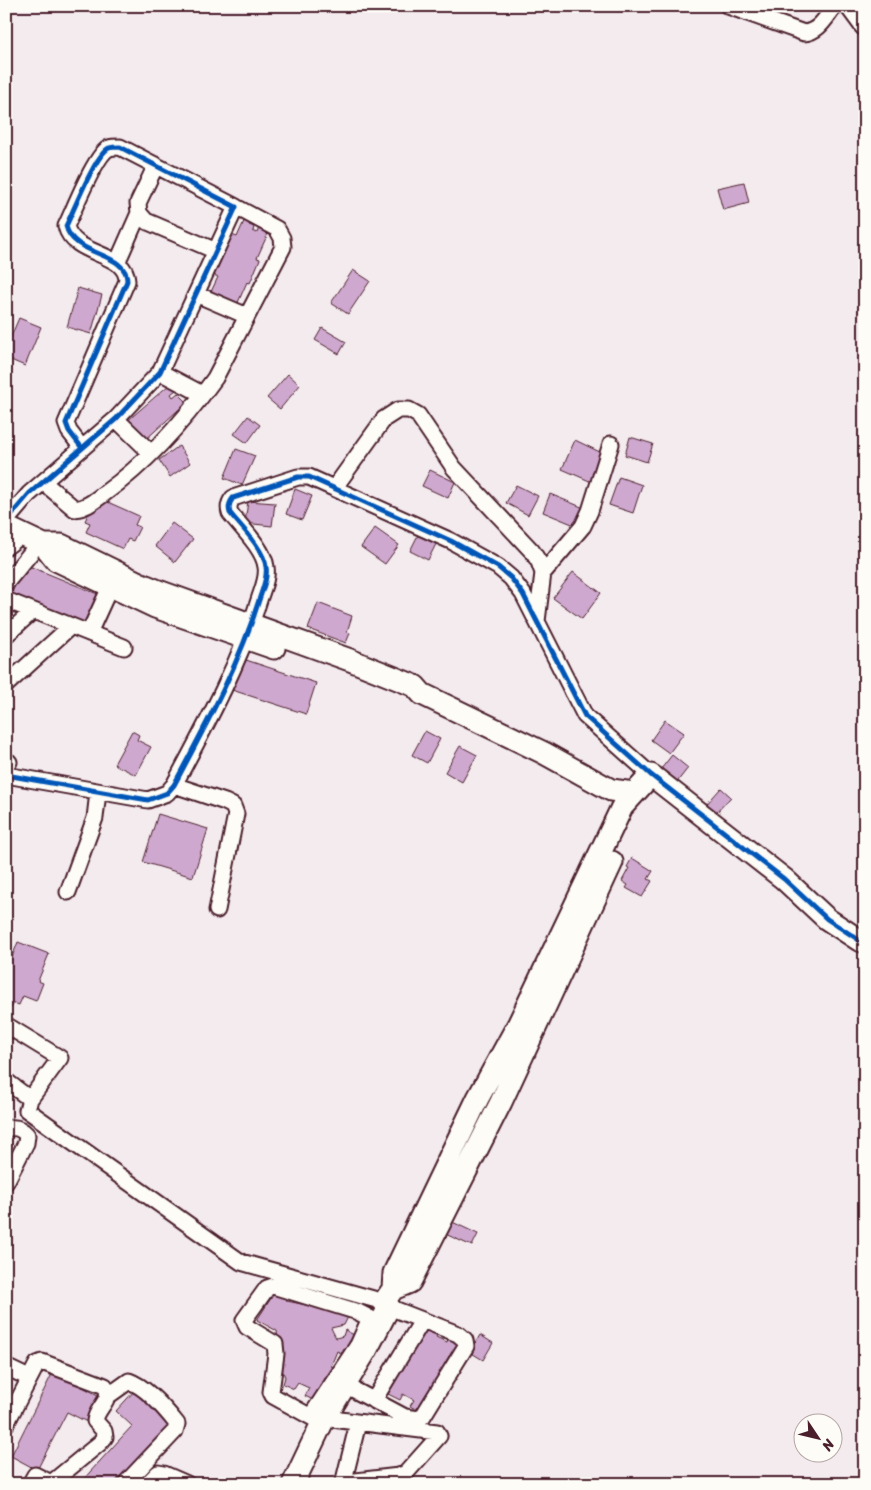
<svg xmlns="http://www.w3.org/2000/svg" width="871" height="1490" font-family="Sriracha,sans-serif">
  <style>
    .building { fill: #cfa8cf; stroke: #4a1f2b }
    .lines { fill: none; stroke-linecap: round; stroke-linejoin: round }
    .street-casing { stroke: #4a1f2b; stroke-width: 19 }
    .secondary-casing { stroke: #4a1f2b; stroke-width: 25 }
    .street { stroke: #fdfcf7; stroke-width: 15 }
    .secondary { stroke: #fdfcf7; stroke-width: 21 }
    .cycleway-casing { stroke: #fdfcf7; stroke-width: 8 }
    .cycleway { stroke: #0057b8; stroke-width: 5 }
  </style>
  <rect width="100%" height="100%" fill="#f4ebef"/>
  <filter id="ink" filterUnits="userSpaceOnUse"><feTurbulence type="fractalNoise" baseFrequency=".02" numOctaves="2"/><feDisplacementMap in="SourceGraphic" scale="10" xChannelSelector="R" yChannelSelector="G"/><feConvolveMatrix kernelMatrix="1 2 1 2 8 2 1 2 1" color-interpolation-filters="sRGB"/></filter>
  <g filter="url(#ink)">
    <path class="building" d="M744,182L749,203L723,210L717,188Z
      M245,219L251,221L249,225L254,227L253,231L257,233L260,225L270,229L257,258L260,259L250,283L247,282L236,307L226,303L228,299L222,296L220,300L209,296L218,277L212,274L229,234L237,237Z
      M353,270L370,281L348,314L331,303Z
      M78,288L102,295L91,334L67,327Z
      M19,318L41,327L25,366L6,358V348Z
      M322,328L346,342L339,354L315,340Z
      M288,374L300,385L280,409L267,398Z
      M170,384L176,390L171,394L173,397L178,393L187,402L144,441L126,422Z
      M248,416L260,425L247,443L234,434Z
      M630,437L653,444L647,462L625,455Z
      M575,440L606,455L594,483L562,469Z
      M179,446L190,463L170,477L159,460Z
      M236,449L255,456L242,485L224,478Z
      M430,470L455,482L448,498L422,486Z
      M619,477L642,485L633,513L609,505Z
      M516,485L538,496L528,515L506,503Z
      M295,489L312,496L302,520L286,514Z
      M550,494L584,508L577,526L543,512Z
      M101,499L139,516L135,525L140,527L133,541L128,539L123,549L86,532L90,523L85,521L92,505Z
      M248,501L275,503L272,526L245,523Z
      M172,523L193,539L175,562L155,546Z
      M375,528L399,545L385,564L361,547Z
      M419,533L437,542L428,560L410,551Z
      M24,564L100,595L87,626L11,595Z
      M573,572L601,593L582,619L553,598Z
      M318,603L352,616L347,632L350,633L346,643L308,629Z
      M243,659L316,683L306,714L232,690Z
      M665,720L684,733L669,753L651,740Z
      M132,731L139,735L137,740L151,747L136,775L114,764Z
      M425,731L440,739L427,763L412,755Z
      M460,746L477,755L462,782L445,772Z
      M672,755L688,768L677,782L661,769Z
      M721,788L731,797L714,815L705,806Z
      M158,814L208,829L193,877L143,862Z
      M632,858L653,871L648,879L652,881L642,897L626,888L628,885L622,881L629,868L627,867Z
      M18,942L49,954L38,981L43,983L36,1001L23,996L19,1005L14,1003L11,1008L6,1007V972Z
      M448,1220L478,1234L472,1246L443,1233Z
      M273,1295L286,1297L287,1301L334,1311L348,1317L344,1325L331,1328L336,1338L343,1336L345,1330L354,1335L349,1342L353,1344L348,1350L344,1348L341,1353L337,1351L331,1366L335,1367L331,1375L328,1374L320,1386L326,1389L315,1401L305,1396L309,1388L298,1383L294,1389L283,1384L285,1377L281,1367L277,1331L257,1320Z
      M427,1325L439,1331L436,1337L447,1342L449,1336L461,1342L454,1359L449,1356L441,1371L444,1372L422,1413L410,1406L414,1400L403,1394L400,1400L388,1394Z
      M480,1335L493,1343L483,1360L470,1352Z
      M53,1372L100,1396L87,1422L67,1412L37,1470L11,1456Z
      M136,1389L172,1424L123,1484H79L132,1426L116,1411Z"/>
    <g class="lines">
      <defs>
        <path id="street" d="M728,6L804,33C819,32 826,17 835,6
          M156,165L138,203L139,213L146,221L216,251
          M117,263L139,213
          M196,294L247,316
          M160,372L202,394
          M116,419L151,453
          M43,482L75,509C87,508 95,500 105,493C148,462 184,421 215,378L283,247L282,238L277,229L236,207
          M335,487L384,419L398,410H409L418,415L454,468L532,551L539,562L543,573L537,621
          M6,521L29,494L116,419L160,372L236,207L120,147C117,147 112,147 109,148C95,155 74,210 66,226C73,257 127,251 127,281L66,423L69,431L82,448
          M6,547L22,535
          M543,573L583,526L590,511L611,444
          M6,583L39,543
          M6,600L124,647
          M89,633L110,587
          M6,635L33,611
          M6,685L71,626
          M6,761L9,762
          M6,775L148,800L167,793L174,785C206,725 239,665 259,600C262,590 268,578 266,567C264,549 241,527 230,513C228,507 229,503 233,498L298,477H309L451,541L498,567L511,578L523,594L585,716L651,775
          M174,785L225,802L233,806L236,814L217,910
          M68,892L95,818L98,792
          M6,1025L60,1058L30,1099L27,1110L241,1262L384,1302
          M6,1081L30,1099
          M6,1129C15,1126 21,1128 27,1135L26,1143L6,1182
          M6,1367L29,1378
          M345,1385L405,1417L419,1419L423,1416L466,1346L465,1340L458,1334L389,1307
          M108,1396L129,1381C146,1387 166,1410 177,1424L175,1431L125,1484
          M374,1400L422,1321
          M311,1416L358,1345L370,1318
          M324,1418L437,1432L439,1436L406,1473L399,1476L347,1482L344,1480L358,1423
          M322,1423L273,1396L271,1392L276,1354L275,1344L247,1327L244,1320L267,1288L273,1286L358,1312L381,1324
          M6,1424L37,1364L42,1362L105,1386C114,1399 96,1408 95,1421L104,1431L105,1437L100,1443L50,1484
          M30,1484L35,1475L53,1484
          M147,1484L158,1473L164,1474L187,1484"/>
        <path id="secondary" d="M851,6L865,25
          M6,527L44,545H61L139,583L161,592L350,660L415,686L422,694L544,753L611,790L634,793
          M44,545L56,560L155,607L274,648
          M393,1289L410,1282L501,1102L612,862
          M293,1484L322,1423L367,1349L389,1307L384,1302L393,1289L394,1273L478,1098L519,1023L622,807L651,775L784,879L827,919L859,940L865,942"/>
      </defs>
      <use href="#street" class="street-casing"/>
      <use href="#secondary" class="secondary-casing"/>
      <use href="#street" class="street"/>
      <use href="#secondary" class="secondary"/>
      <defs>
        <path id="cycleway" d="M6,521L29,494L116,419L160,372L236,207L120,147C117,147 112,147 109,148C95,155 74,210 66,226C73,257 127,251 127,281L66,423L69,431L82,448
          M6,775L148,800L167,793L174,785C206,725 239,665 259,600C262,590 268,578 266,567C264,549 241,527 230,513C228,507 229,503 233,498L298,477H309L451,541L498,567L511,578L523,594L585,716L651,775L784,879L827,919L859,940L865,942"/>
      </defs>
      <use href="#cycleway" class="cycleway-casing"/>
      <use href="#cycleway" class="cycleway"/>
    </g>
  </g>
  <rect width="871" height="1490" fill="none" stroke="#fdfcf7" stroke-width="25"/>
  <rect x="12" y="12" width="846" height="1465" fill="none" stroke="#4a1f2b" stroke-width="2" filter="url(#ink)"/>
  <g transform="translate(818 1438) rotate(125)"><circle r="24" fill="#fdfcf7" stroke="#b5a4a5"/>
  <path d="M0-4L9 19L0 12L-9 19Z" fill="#4a1f2b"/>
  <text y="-8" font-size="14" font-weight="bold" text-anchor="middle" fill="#4a1f2b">N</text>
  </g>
</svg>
